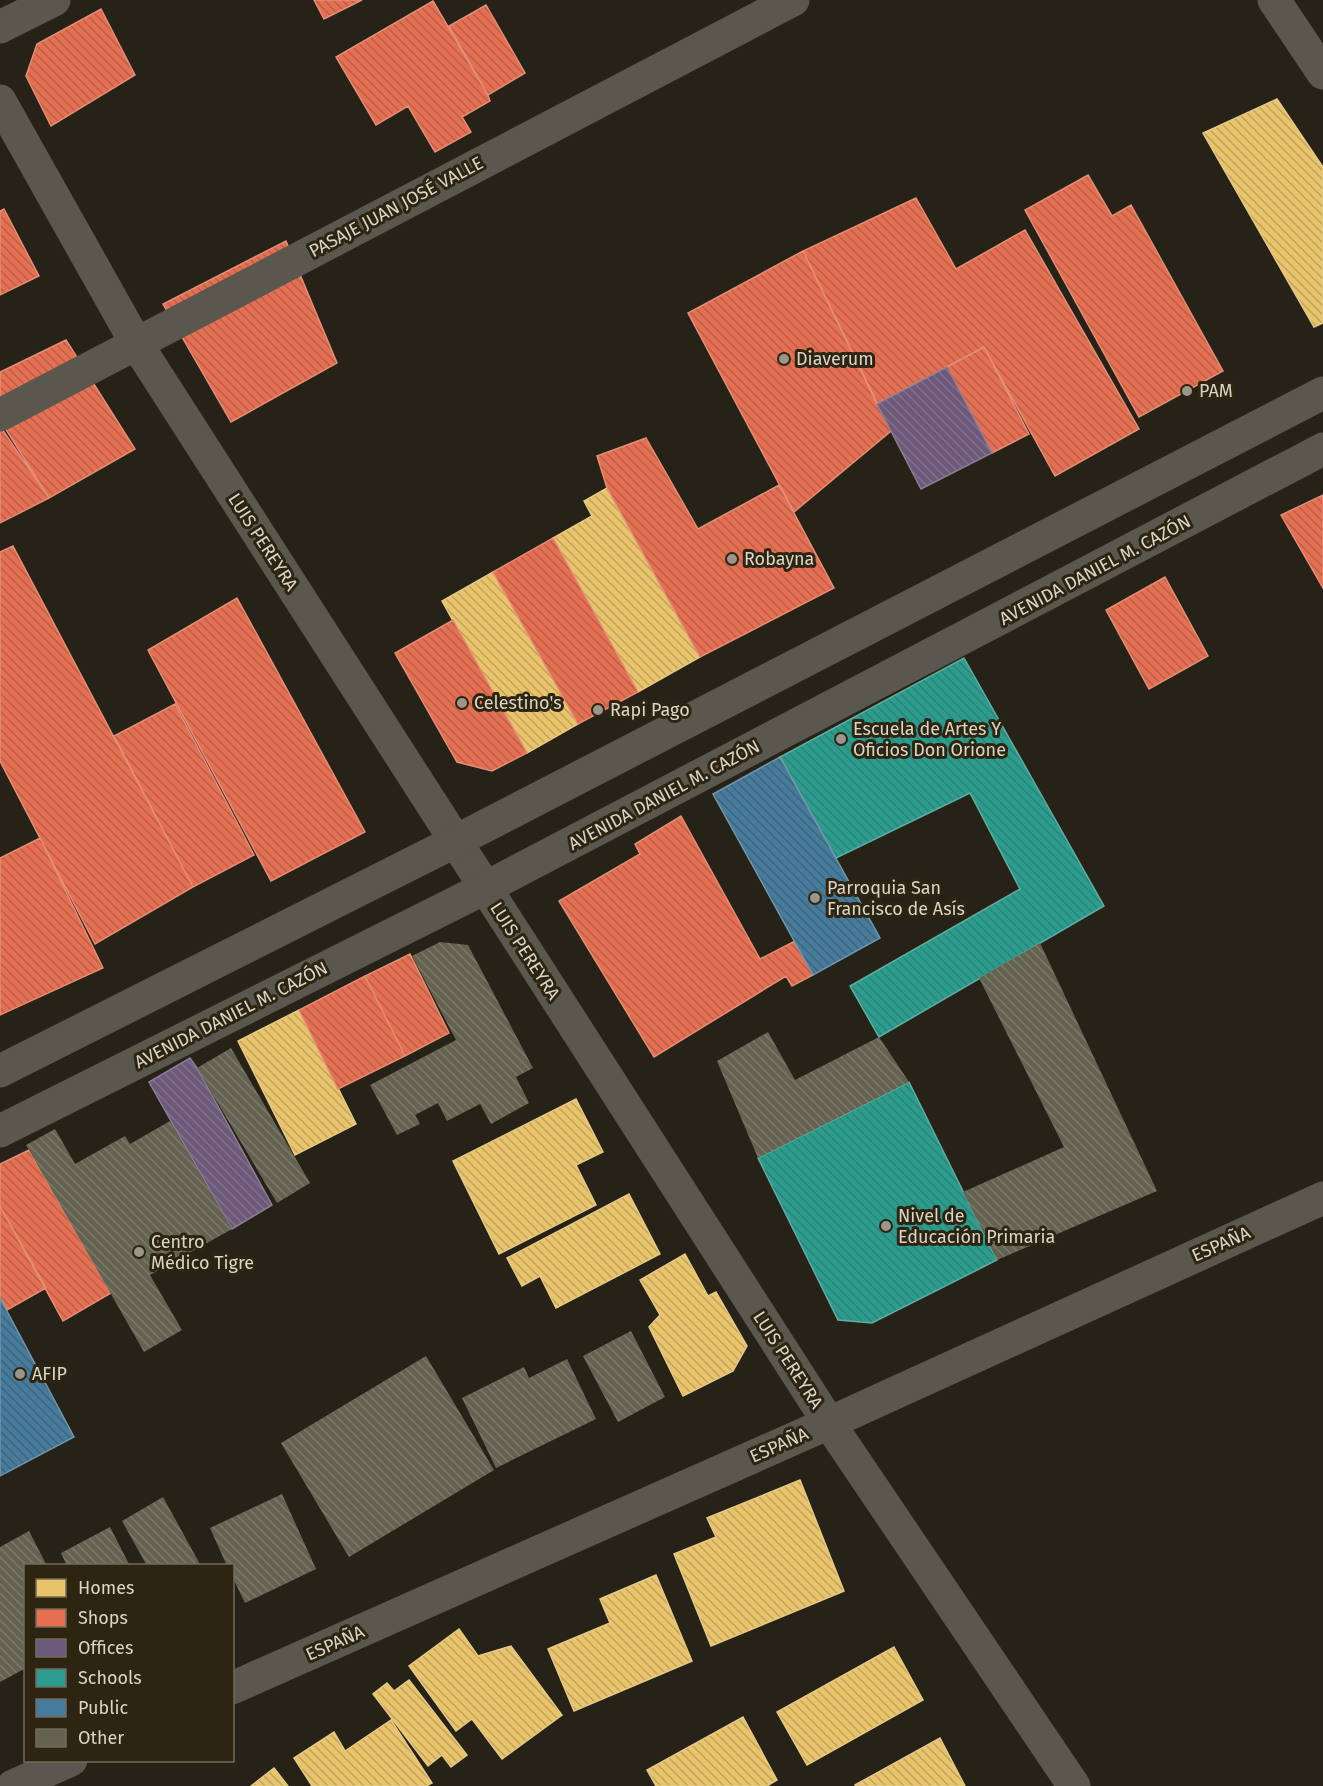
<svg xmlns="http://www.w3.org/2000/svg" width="1323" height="1786" font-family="'Fira Sans',sans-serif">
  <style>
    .homes { fill: url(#homes-back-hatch); stroke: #e4c986; stroke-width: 1.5 }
    .shops { fill: url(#shops-back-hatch); stroke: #e38e75; stroke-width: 1.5 }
    .offices { fill: url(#offices-back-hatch); stroke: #8e7e92; stroke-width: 1.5 }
    .schools { fill: url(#schools-back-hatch); stroke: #5faea0; stroke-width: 1.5 }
    .public { fill: url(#public-back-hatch); stroke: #7296aa; stroke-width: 1.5 }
    .building { fill: url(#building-back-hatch) }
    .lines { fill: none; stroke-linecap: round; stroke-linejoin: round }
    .street { stroke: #5a574e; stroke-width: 33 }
    .secondary { stroke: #5a574e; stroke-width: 33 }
    .poi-dot { fill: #9b968b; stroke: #2d2511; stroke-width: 2 }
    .labels { text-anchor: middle; stroke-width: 6; stroke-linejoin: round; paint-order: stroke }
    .street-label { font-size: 18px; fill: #dad5c9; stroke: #2d2511 }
    .poi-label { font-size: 18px; fill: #dad5c9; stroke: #2d2511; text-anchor: start }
  </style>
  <defs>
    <pattern id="homes-back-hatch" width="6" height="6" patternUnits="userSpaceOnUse" patternTransform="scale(1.5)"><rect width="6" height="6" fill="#e9c46a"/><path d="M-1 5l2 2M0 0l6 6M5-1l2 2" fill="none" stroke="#bfa35e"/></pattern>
    <pattern id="shops-back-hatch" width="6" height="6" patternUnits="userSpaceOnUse" patternTransform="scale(1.5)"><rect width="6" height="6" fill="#e76f51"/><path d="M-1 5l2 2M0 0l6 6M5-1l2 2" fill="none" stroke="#b5614b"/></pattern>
    <pattern id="offices-back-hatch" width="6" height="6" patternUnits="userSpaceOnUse" patternTransform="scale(1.5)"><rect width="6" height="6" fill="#6d597a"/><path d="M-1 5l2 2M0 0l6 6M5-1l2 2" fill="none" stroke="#81708c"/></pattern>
    <pattern id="schools-back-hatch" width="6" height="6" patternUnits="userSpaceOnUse" patternTransform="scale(1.5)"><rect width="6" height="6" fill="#2a9d8f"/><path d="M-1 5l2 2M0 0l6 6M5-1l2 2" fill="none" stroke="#318176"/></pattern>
    <pattern id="public-back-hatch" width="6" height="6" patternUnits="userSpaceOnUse" patternTransform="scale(1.5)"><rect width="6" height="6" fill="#457b9d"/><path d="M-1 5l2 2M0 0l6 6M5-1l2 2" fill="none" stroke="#436376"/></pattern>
    <pattern id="building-back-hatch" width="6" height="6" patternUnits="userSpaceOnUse" patternTransform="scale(1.5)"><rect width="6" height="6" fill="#646352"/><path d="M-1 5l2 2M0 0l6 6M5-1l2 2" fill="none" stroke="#7a786a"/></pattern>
  </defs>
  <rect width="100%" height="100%" fill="#272217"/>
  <path class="homes" d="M1277,99L1323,167V323L1314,327L1203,133Z
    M607,488L700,657L638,692L553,538L592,516L584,501Z
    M493,572L578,724L527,753L442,601Z
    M299,1010L356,1124L295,1155L238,1041Z
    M576,1099L603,1152L576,1165L596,1205L499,1254L453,1161Z
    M629,1194L660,1254L556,1308L540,1276L522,1286L507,1258Z
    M685,1254L708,1296L716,1292L747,1346L733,1371L683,1396L649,1327L660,1315L640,1280Z
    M800,1480L844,1591L711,1646L674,1554L716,1537L707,1518Z
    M656,1575L692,1661L574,1711L548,1649L610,1623L600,1599Z
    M459,1629L478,1656L511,1646L562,1715L502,1759L472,1719L456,1731L409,1666Z
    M894,1647L923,1700L807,1765L777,1712Z
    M409,1680L467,1755L451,1767L442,1755L428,1766L373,1694L387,1683L394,1691Z
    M743,1717L777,1780L767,1786H656L647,1770Z
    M391,1720L432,1783L426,1786H312L294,1758L334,1732L345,1751Z
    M940,1738L965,1786H856L855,1785Z
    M274,1768L288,1786H251Z"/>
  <path class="shops" d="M314,0H362L324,19Z
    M433,1L488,95L490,101L462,117L471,132L435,152L408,106L376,125L336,57Z
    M486,5L525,73L488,95L449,26Z
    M101,9L135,75L51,126L26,76L37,44Z
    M1088,175L1112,216L1131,205L1223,371L1139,417L1025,210Z
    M916,198L956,269L1025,230L1139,429L1055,476L984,347L877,404L803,251Z
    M4,209L39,276L0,295V211Z
    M286,241L337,363L231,422L163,304Z
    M803,251L891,431L794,512L688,313Z
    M66,340L135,449L49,498L0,420V372Z
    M984,347L1029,434L992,453L947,367Z
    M2,429L49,498L0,523V430Z
    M646,438L698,529L779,485L834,588L700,657L607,488L597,456Z
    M1323,495V588L1281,515Z
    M553,538L638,692L578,724L493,572Z
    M13,546L193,887L95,944L0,761V552Z
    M1165,577L1208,656L1149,689L1106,610Z
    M237,598L365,832L271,881L148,650Z
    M453,620L527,753L492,771L457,762L395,653Z
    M175,704L254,855L193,887L114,736Z
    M681,816L760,959L795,941L813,975L792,986L786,976L654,1057L559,901L640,854L635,844Z
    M40,838L103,968L0,1015V858Z
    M410,954L449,1033L405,1056L365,976Z
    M365,976L405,1056L338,1089L299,1010Z
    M29,1150L111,1293L63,1321L0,1206V1164Z
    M0,1206L46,1288L7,1310L0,1298Z"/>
  <path class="offices" d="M947,367L992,453L921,489L877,404Z
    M190,1058L197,1068L272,1205L232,1229L149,1082Z"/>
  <path class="schools" d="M964,658L1104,906L879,1037L850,986L1020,889L970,793L836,858L780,757Z
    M909,1082L997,1260L872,1323L838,1320L758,1158Z"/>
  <path class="public" d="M780,757L880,938L813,975L713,794Z
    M0,1298L74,1437L0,1476Z"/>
  <path class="building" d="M440,942L468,945L533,1068L516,1077L529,1103L491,1124L480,1104L447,1121L438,1103L415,1115L420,1124L397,1135L370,1085L456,1040L412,956Z
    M1040,943L1157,1191L997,1260L963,1192L1064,1147L979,978Z
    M768,1032L795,1080L879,1037L909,1082L758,1158L717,1061Z
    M231,1048L310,1183L277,1203L197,1068Z
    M170,1121L232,1229L150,1275L182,1330L144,1352L26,1145L55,1129L75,1164L125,1136L130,1144Z
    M631,1331L665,1397L618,1422L583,1356Z
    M426,1356L494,1470L349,1557L281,1443Z
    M567,1359L596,1419L496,1468L462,1398L524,1367L529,1378Z
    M282,1494L316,1569L245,1603L232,1576V1566H227L210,1528Z
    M163,1497L201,1566H147L122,1521Z
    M110,1527L130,1566H67L61,1553Z
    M29,1531L47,1566H26V1668L0,1682V1547Z"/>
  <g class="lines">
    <path class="street" d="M0,27L54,0
      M0,101L136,343L829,1423L1074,1786
      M0,415L793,0
      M232,1688L829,1423L1323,1198
      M13,1786L71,1760"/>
    <path class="secondary" d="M1274,0L1323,73
      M0,1071L454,842L1323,393
      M0,1131L485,888L1323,449"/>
  </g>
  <g class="poi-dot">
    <circle cx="784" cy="359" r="6"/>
    <circle cx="1187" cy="391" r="6"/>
    <circle cx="732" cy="559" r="6"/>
    <circle cx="462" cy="703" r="6"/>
    <circle cx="598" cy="710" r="6"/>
    <circle cx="841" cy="739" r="6"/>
    <circle cx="815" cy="898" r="6"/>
    <circle cx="886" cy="1226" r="6"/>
    <circle cx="139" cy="1252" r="6"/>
    <circle cx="20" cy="1374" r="6"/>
  </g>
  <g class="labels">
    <g class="street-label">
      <text transform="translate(396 207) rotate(-28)" y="6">PASAJE JUAN JOSÉ VALLE</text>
      <text transform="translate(263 542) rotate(57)" y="6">LUIS PEREYRA</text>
      <text transform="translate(1095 570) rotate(-28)" y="6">AVENIDA DANIEL M. CAZÓN</text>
      <text transform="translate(664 795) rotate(-28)" y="6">AVENIDA DANIEL M. CAZÓN</text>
      <text transform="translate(525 951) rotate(57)" y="6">LUIS PEREYRA</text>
      <text transform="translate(231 1015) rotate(-27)" y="6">AVENIDA DANIEL M. CAZÓN</text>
      <text transform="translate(1221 1244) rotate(-24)" y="6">ESPAÑA</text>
      <text transform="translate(788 1360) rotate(57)" y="6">LUIS PEREYRA</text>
      <text transform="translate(779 1445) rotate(-24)" y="6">ESPAÑA</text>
      <text transform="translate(335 1643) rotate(-24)" y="6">ESPAÑA</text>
    </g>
    <g class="poi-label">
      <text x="796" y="365">Diaverum</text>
      <text x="1199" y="397">PAM</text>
      <text x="744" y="565">Robayna</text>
      <text x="474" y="709">Celestino's</text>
      <text x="610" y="716">Rapi Pago</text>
      <text x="853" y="735">Escuela de Artes Y<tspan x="853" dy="21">Oficios Don Orione</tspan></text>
      <text x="827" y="894">Parroquia San<tspan x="827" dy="21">Francisco de Asís</tspan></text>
      <text x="898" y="1222">Nivel de<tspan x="898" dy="21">Educación Primaria</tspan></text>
      <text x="151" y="1248">Centro<tspan x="151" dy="21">Médico Tigre</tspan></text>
      <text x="32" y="1380">AFIP</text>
    </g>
  </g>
  <rect x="24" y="1564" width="210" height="198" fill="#2d2511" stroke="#726b5b" stroke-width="1.5"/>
  <rect x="36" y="1579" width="30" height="18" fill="#e9c46a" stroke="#726b5b" stroke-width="1.5"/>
  <text x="78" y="1594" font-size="18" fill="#dad5c9">Homes</text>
  <rect x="36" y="1609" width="30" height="18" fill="#e76f51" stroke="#726b5b" stroke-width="1.5"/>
  <text x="78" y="1624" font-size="18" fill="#dad5c9">Shops</text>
  <rect x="36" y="1639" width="30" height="18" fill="#6d597a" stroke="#726b5b" stroke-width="1.5"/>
  <text x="78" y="1654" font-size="18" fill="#dad5c9">Offices</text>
  <rect x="36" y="1669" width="30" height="18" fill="#2a9d8f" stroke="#726b5b" stroke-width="1.5"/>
  <text x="78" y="1684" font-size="18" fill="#dad5c9">Schools</text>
  <rect x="36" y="1699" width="30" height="18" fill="#457b9d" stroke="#726b5b" stroke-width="1.5"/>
  <text x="78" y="1714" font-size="18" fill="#dad5c9">Public</text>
  <rect x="36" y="1729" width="30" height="18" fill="#646352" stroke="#726b5b" stroke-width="1.5"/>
  <text x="78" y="1744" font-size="18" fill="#dad5c9">Other</text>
</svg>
